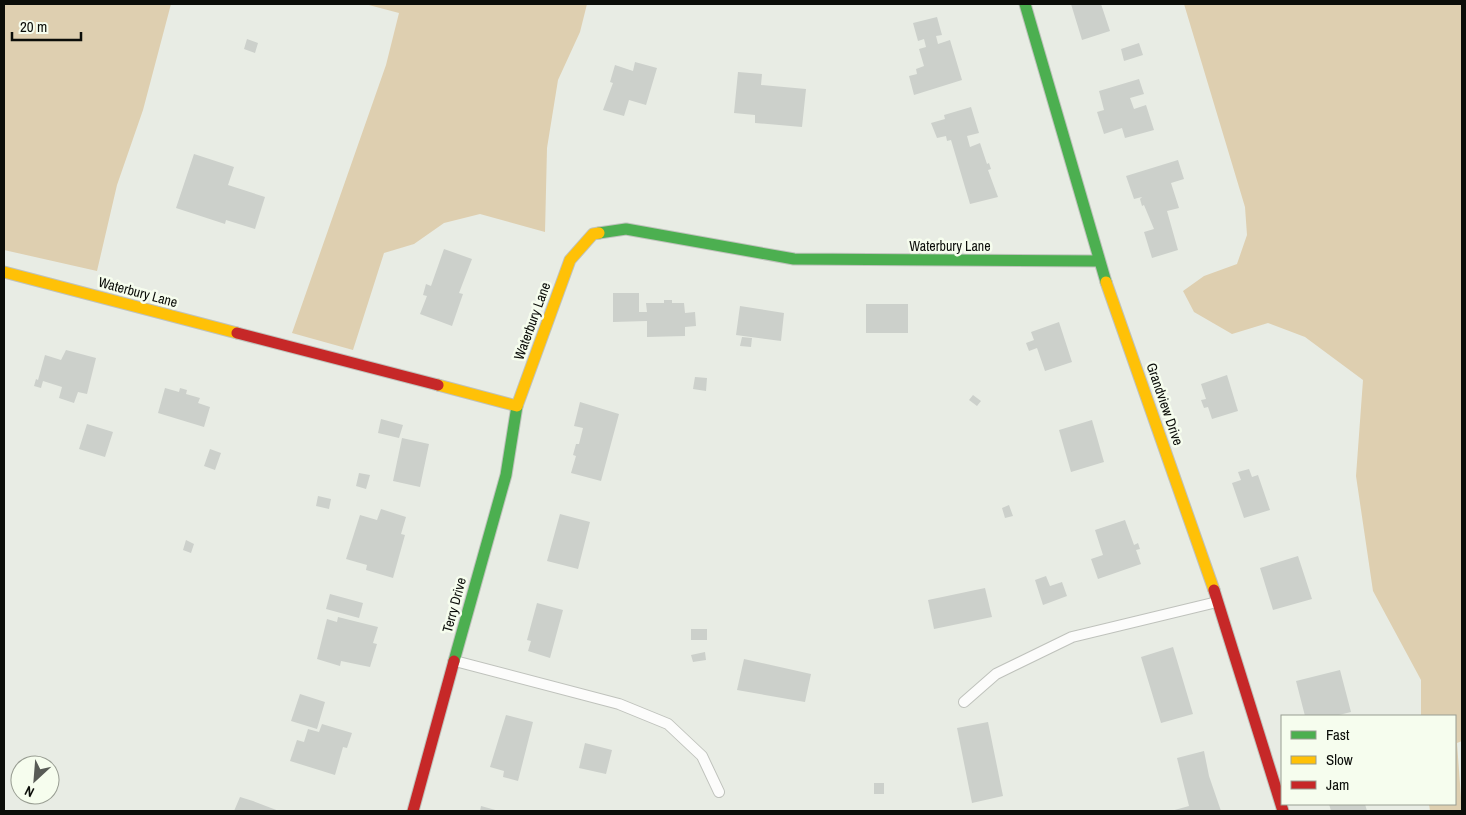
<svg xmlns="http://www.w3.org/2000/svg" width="1466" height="815" font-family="'Archivo Narrow',sans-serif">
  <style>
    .green { fill: #decfb0 }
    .building { fill: #ccd0cb }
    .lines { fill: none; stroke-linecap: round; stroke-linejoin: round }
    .lane-casing { stroke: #bfc2bc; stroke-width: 12 }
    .fast-casing { stroke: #bfc2bc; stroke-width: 13 }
    .slow-casing { stroke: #bfc2bc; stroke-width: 13 }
    .jam-casing { stroke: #bfc2bc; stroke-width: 13 }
    .lane { stroke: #fcfcfb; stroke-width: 10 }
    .fast { stroke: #4caf50; stroke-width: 11 }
    .slow { stroke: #ffc107; stroke-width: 11 }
    .jam { stroke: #c62828; stroke-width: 11 }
    .labels { text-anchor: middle; stroke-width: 5; stroke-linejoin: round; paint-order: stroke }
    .street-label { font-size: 14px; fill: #0b0d09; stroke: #f6fdee }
  </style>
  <rect width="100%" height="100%" fill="#e8ece4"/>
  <path class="green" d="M4,4H171L143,110L117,185L97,271L4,250Z
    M365,4H587L580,32L558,80L547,148L545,232L480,214L444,223L414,244L384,253L353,350L292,333L386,65L399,13Z
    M1184,4H1462V741L1457,743L1462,811H1430L1429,804H1455V716H1421V680L1373,591L1356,476L1363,380L1305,337L1268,323L1232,334L1194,312L1183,291L1204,276L1237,264L1247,235L1245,207Z"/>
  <path class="building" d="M1071,4H1101L1110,31L1082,40Z
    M937,17L942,35L936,36L938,44L950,40L962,80L914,95L909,76L917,74L916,69L924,66L919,49L926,47L924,39L918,41L913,23Z
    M247,39L258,43L255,53L244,49Z
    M1139,43L1143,55L1124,61L1121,49Z
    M635,62L657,68L646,105L629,100L624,116L603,110L613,83L610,82L615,65L633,71Z
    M738,72L762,74L761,85L806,89L802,127L755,123V115L734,113Z
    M1139,79L1144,94L1130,98L1134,109L1146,105L1154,130L1125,138L1122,128L1104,134L1097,112L1104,110L1099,91Z
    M971,107L979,133L967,136L970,147L980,143L987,164L989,163L991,169L988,170L998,197L970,204L951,140L947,141L946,136L937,138L931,123L945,119L944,115Z
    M194,154L234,167L228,185L265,197L255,229L226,220L225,224L176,208Z
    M1178,160L1184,179L1171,183L1179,208L1167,211L1178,250L1152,258L1144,232L1154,229L1144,205L1142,206L1140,199L1142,197L1134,199L1126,176Z
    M444,249L472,259L459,293L463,294L452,326L420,314L427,296L423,295L426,284L431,286Z
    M613,293H639V312H647L646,303H664V300H672V303H684L685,313L695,312L696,326L685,327V336L647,337V321L613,322Z
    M866,304H908V333H866Z
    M740,306L784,313L781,341L736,335Z
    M1059,322L1072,362L1045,371L1037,348L1029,351L1026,343L1034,340L1031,332Z
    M742,337L752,338L751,347L740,346Z
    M66,350L96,358L87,394L78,392L74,403L59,398L62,387L43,381L41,388L34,386L36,379L38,380L45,355L61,360Z
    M1227,375L1238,411L1212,419L1208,407L1204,408L1201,400L1206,399L1201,384Z
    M695,377L707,378L706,391L693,389Z
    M165,388L179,392L180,388L187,390L186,394L200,398L198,403L210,407L204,427L158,413Z
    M973,395L981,401L977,406L969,400Z
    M580,402L619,414L601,481L571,473L576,456L573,455L576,444H579L583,428L574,426Z
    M381,419L403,425L399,438L378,433Z
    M1092,420L1104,462L1071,472L1059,430Z
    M87,424L113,432L105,457L79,449Z
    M402,438L429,444L420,487L393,481Z
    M210,449L221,453L215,470L204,466Z
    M1249,469L1252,477L1258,475L1270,510L1244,518L1232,483L1241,480L1238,472Z
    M359,473L370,475L366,489L356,486Z
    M318,496L331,499L329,509L316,506Z
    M1009,505L1013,516L1005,518L1002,508Z
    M381,509L406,517L401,534L405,535L393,578L366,570L367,565L346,559L360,515L377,520Z
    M560,514L590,522L578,569L547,561Z
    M1125,520L1134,545L1138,543L1140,549L1136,550L1141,564L1098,579L1091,559L1103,555L1095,530Z
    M186,540L194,544L191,553L183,550Z
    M1298,556L1312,599L1273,610L1260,568Z
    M1046,576L1050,586L1062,582L1067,596L1043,605L1035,580Z
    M985,588L992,617L934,629L928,600Z
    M330,594L363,603L359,618L326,609Z
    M537,603L563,610L550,658L528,651L531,641L527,640Z
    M338,617L378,627L373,643L377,644L370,667L341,661L340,666L317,659L327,619L337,622Z
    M691,629H707V640H691Z
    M1173,647L1193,714L1161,723L1141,657Z
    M705,652L706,660L693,662L691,655Z
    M744,659L811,674L805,702L737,690Z
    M1340,670L1351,712L1335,716H1305L1296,681Z
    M300,694L325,702L317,729L291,721Z
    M506,715L533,722L518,781L503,777L504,771L490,767Z
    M988,722L1003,796L972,803L957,728Z
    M322,724L352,733L347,748L343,747L335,775L290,761L297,740L304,742L308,729L319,732Z
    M585,743L612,750L606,774L579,768Z
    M1204,751L1209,776L1221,811H1171L1189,806L1177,758Z
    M874,783H884V794H874Z
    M240,797L253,801L279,811H234Z
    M1329,804H1365L1367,811H1331Z
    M481,806L499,811H480Z"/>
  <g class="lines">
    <defs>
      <path id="lane" d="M455,661L619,704L668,724L702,756L719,792
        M964,702L996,674L1072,637L1217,602"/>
      <path id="fast" d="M1025,4L1106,282
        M599,233L626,229L794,259L1099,261
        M454,661L506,475L517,406"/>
      <path id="slow" d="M4,272L237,333
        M1106,282L1214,590
        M438,385L517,406L570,260L593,234L599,233"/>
      <path id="jam" d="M237,333L438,385
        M1214,590L1283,811
        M413,811L454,661"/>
    </defs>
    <use href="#lane" class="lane-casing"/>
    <use href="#fast" class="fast-casing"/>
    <use href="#slow" class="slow-casing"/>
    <use href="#jam" class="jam-casing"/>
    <use href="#lane" class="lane"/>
    <use href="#fast" class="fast"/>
    <use href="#slow" class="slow"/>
    <use href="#jam" class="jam"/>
  </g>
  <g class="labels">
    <g class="street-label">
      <text x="950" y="251">Waterbury Lane</text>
      <text transform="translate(138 292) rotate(15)" y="5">Waterbury Lane</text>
      <text transform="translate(532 321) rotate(-70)" y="5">Waterbury Lane</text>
      <text transform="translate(1165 404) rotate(71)" y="5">Grandview Drive</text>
      <text transform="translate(454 605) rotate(-75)" y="5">Terry Drive</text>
    </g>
  </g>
  <rect width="1466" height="815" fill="none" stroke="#0b0d09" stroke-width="10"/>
  <rect x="1281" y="715" width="175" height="90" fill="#f6fdee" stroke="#989d92"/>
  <rect x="1291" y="731" width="25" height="8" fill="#4caf50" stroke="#989d92"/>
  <text x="1326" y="740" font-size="15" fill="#0b0d09">Fast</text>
  <rect x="1291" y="756" width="25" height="8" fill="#ffc107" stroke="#989d92"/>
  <text x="1326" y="765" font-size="15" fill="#0b0d09">Slow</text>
  <rect x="1291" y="781" width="25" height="8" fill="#c62828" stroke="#989d92"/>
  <text x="1326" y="790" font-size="15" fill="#0b0d09">Jam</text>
  <g transform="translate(35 780) rotate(206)"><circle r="24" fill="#f6fdee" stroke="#989d92"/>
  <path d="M0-4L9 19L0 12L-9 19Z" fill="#585b56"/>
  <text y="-8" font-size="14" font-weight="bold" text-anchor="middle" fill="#0b0d09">N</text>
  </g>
  <path d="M12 32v8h69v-8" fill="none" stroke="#0b0d09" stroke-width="2.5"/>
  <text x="20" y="32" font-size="15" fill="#0b0d09" stroke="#f6fdee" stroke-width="4" paint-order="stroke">20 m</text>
</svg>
